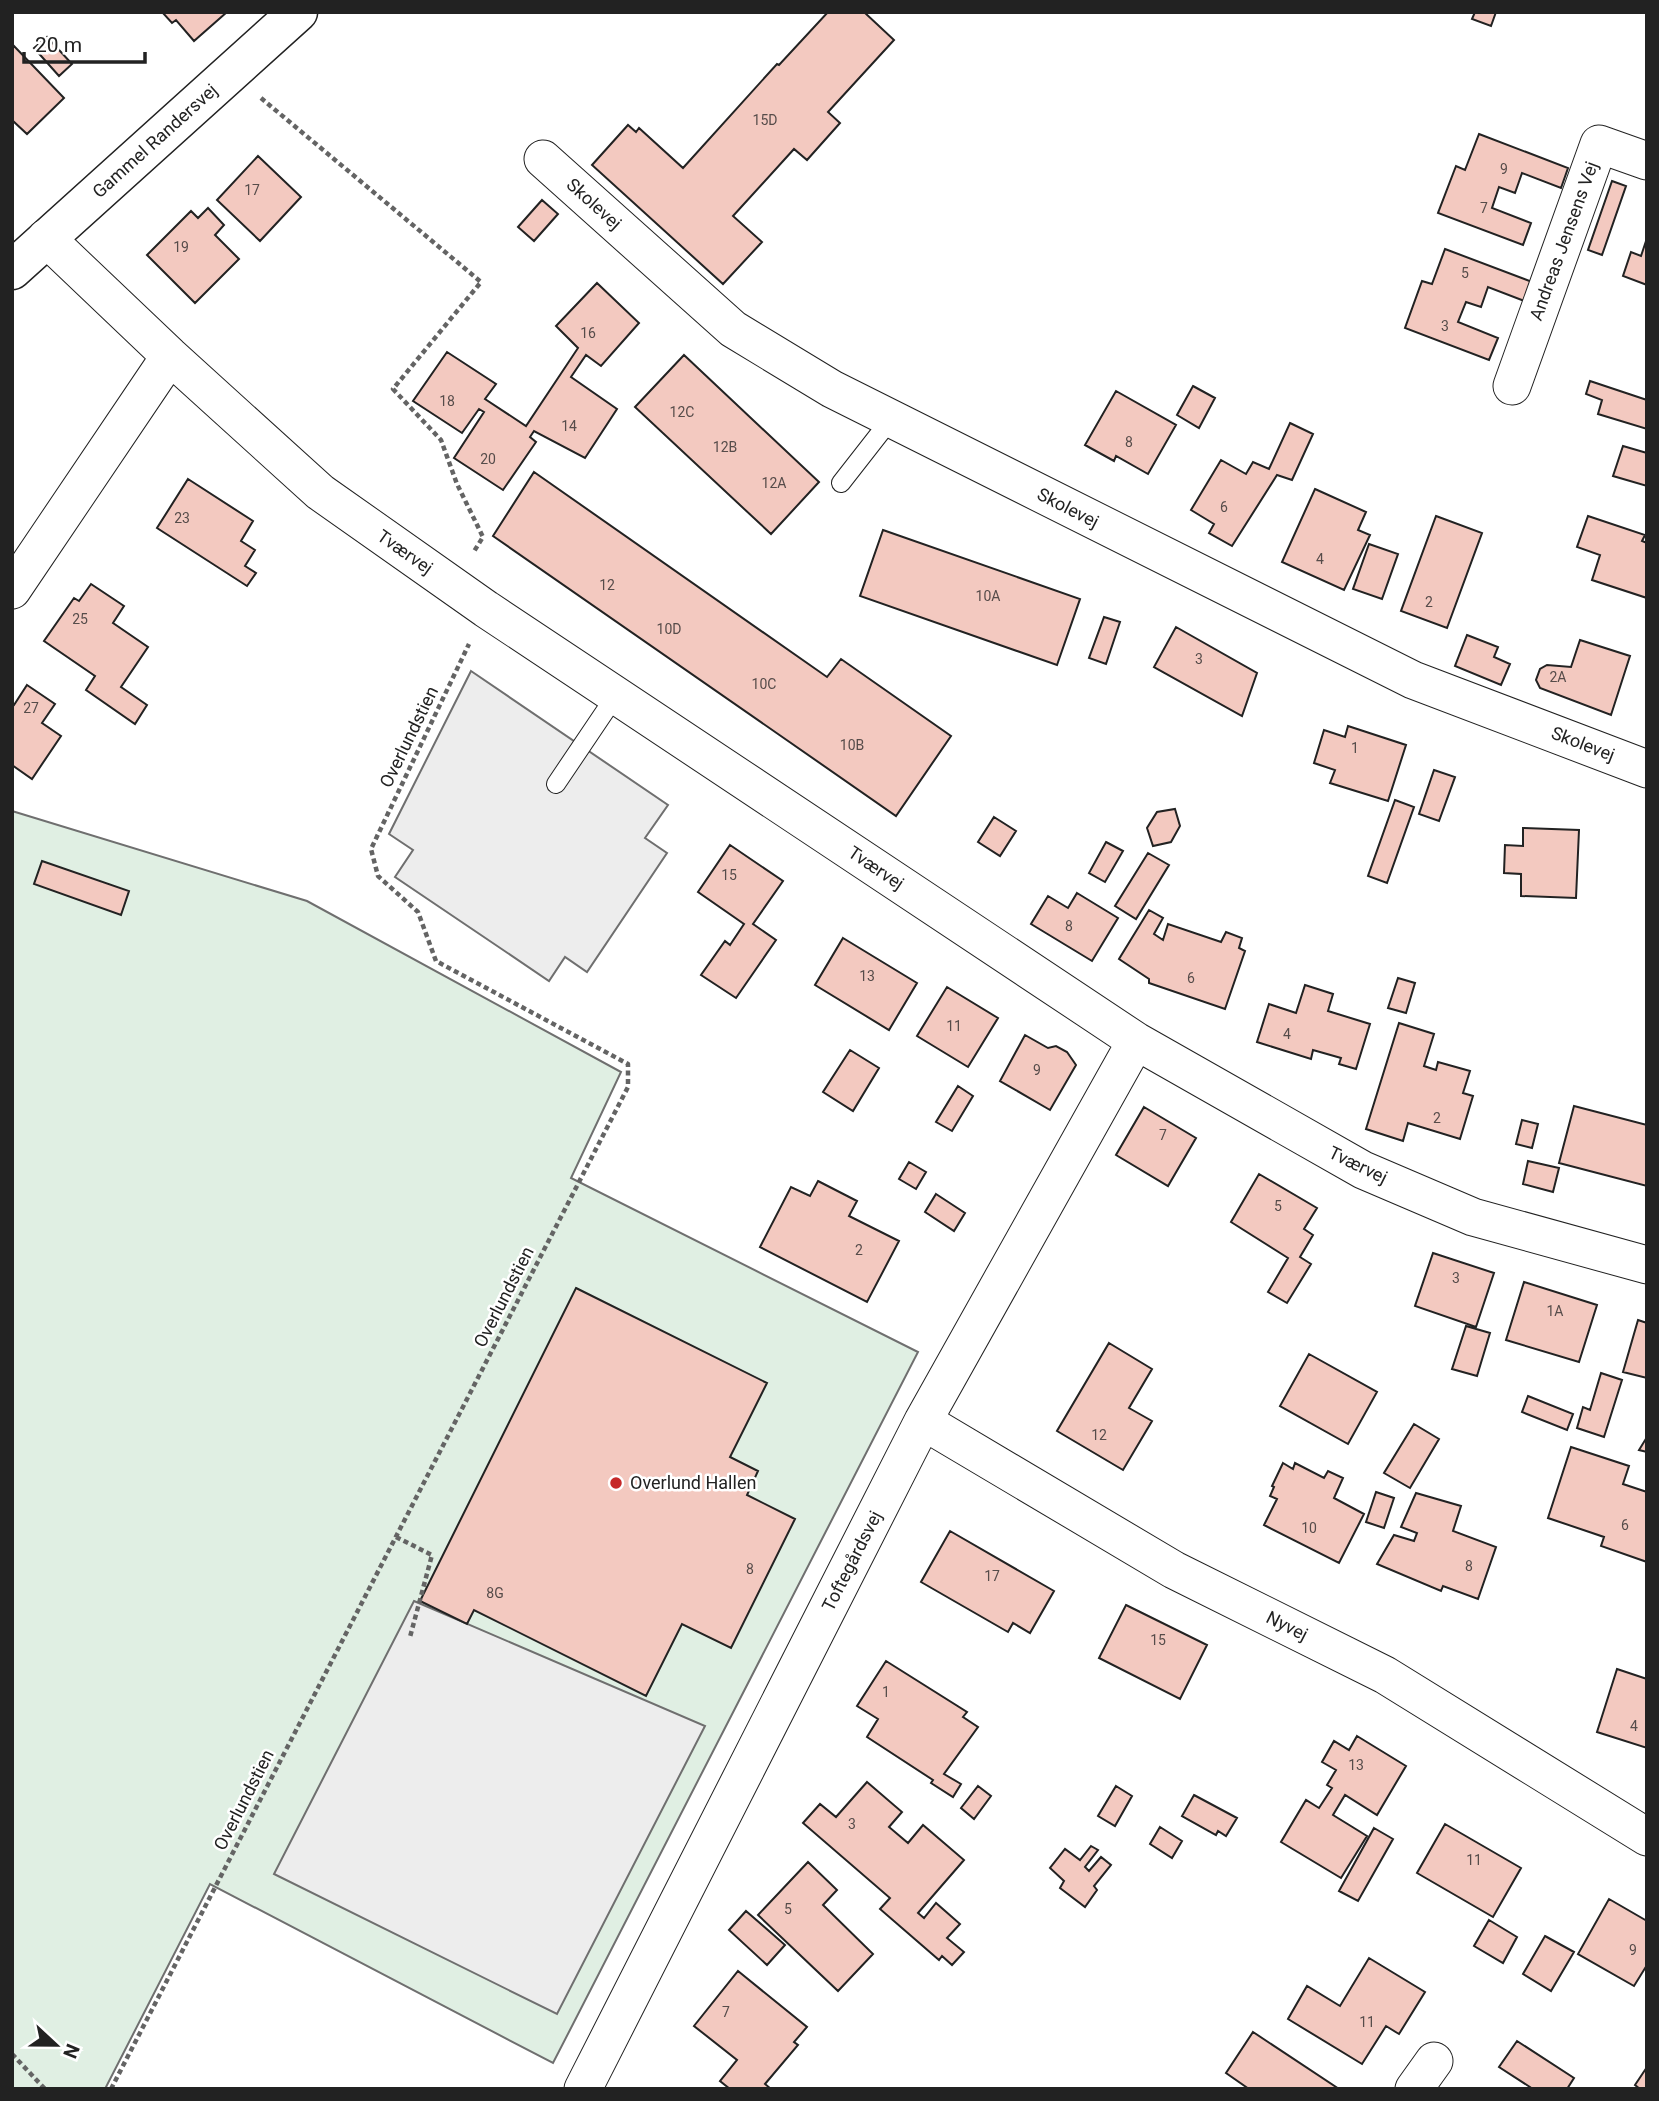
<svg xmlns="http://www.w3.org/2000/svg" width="1659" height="2101" font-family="Roboto,sans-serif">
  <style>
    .green { fill: #e0efe3; stroke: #6f6f6f; stroke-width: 2 }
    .parking { fill: #ededed; stroke: #6f6f6f; stroke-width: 2 }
    .building { fill: #f3c9c0; stroke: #222; stroke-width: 2 }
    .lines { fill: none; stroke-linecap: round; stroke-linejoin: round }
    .lane-casing { stroke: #222; stroke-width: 20 }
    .street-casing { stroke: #222; stroke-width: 39 }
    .secondary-casing { stroke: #222; stroke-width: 41 }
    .path { stroke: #646464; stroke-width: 4.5; stroke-dasharray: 5 3.5; stroke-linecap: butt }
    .lane { stroke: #fff; stroke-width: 18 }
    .street { stroke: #fff; stroke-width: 37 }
    .secondary { stroke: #fff; stroke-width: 38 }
    .poi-dot { fill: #c62828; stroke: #fff; stroke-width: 2.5 }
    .labels { text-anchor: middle; stroke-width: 5; stroke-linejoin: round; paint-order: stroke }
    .number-label { font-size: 14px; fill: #564c4a }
    .street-label { font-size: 18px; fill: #222; stroke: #fff }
    .poi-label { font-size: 18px; fill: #222; stroke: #fff; text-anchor: start }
  </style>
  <rect width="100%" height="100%" fill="#fff"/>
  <path class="green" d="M12,811L307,901L621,1072L571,1178L918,1352L553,2063L210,1884L105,2089H12Z"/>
  <path class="parking" d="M471,671L668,805L645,838L667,853L587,972L565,957L549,981L395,877L413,850L389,834Z
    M414,1601L705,1726L557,2014L274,1874Z"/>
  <path class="building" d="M162,12H227L194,41L176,20L172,23Z
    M828,12H864L894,40L828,112L840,123L807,160L794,149L733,216L762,242L723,284L592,165L628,125L636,132L639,128L683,168L777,64L779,65Z
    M1475,12H1496L1491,26L1472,19Z
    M47,37L72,64L59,76L34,48Z
    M13,45L64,98L27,134L12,120Z
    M1479,134L1568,168L1561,188L1522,173L1515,193L1499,187L1492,208L1531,223L1523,245L1438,213L1456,166L1465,170Z
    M258,156L301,197L260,241L217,200Z
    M1612,181L1626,186L1602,255L1588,250Z
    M542,200L558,214L534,241L518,227Z
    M208,208L224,225L215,235L239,259L195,303L147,255L191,211L198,218Z
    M1647,238V285L1623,276L1631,252L1641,256Z
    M1445,249L1535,283L1527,302L1488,287L1481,307L1466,302L1458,322L1498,338L1489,360L1405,328L1422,281L1432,284Z
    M597,283L639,323L601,366L586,355L571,377L617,409L585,458L534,431L530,437L536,442L503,490L454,458L484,412L479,409L462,433L413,401L447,352L496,384L485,399L526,426L578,348L556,326Z
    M684,355L819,482L771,534L635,407Z
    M1590,381L1647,400V429L1598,414L1602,400L1586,394Z
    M1193,386L1215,398L1199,428L1177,415Z
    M1116,391L1176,425L1148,474L1116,456L1114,461L1085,445Z
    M1290,423L1313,434L1292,480L1277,475L1232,546L1209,533L1214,524L1191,510L1221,460L1246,474L1253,462L1269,469Z
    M1623,446L1647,453V486L1613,476Z
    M534,472L827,677L841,659L951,736L896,816L493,536Z
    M188,479L253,521L241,541L255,550L245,566L256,573L247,586L157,528Z
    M1315,489L1366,512L1358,530L1370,535L1344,590L1282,562Z
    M1436,516L1482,533L1447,628L1401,611Z
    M1588,516L1645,535L1642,541L1647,543V598L1592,580L1600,555L1577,547Z
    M883,530L1080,599L1057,665L860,596Z
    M1369,544L1398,554L1382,599L1353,589Z
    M91,584L124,606L113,623L148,647L121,687L147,705L135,724L86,690L95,676L44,641L74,598L79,601Z
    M1104,617L1120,622L1106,664L1089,658Z
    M1176,627L1257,673L1242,716L1154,667Z
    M1467,635L1498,647L1494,657L1510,664L1501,685L1455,666Z
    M1580,640L1630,656L1611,715L1540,688L1536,680L1540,669L1547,665L1571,667Z
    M27,685L55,704L42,723L61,736L32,779L12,765V704L14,705Z
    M1348,726L1406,745L1388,801L1330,783L1335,770L1314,763L1324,730L1345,737Z
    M1434,770L1455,777L1439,821L1419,814Z
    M1395,800L1414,807L1387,883L1368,876Z
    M1175,809L1180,826L1171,842L1153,846L1147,828L1157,812Z
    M994,817L1016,831L1000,856L978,842Z
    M1523,828L1579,830L1576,898L1521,896V874L1504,873L1505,845L1523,846Z
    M1106,842L1123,851L1105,882L1089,873Z
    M730,845L783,881L753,924L776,940L736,998L701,975L725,941L730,945L744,924L698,892Z
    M1148,853L1169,865L1136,919L1115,906Z
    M42,861L129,891L121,915L34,884Z
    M1077,893L1118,918L1092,961L1031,924L1048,896L1068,908Z
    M1149,910L1163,918L1154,934L1163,940L1168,924L1221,942L1226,932L1242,938L1239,948L1245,951L1225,1009L1149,983V979L1119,959Z
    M843,938L917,983L889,1030L815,985Z
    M1398,978L1415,983L1406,1013L1388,1008Z
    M1305,985L1333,994L1328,1011L1370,1024L1356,1069L1339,1064L1341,1058L1313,1050L1311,1059L1257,1042L1269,1004L1296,1013Z
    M947,987L998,1018L968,1067L917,1036Z
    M1399,1023L1434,1034L1424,1066L1436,1070L1438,1062L1470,1071L1463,1093L1473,1096L1460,1139L1408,1123L1403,1141L1366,1129Z
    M1025,1035L1048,1048L1056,1046L1067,1052L1076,1065L1050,1110L1000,1081Z
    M850,1050L879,1068L853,1111L823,1092Z
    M958,1086L973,1096L952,1131L936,1122Z
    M1574,1106L1647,1125V1186L1559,1163Z
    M1144,1107L1196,1138L1168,1186L1116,1155Z
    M1522,1120L1538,1124L1532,1148L1516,1144Z
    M1528,1161L1559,1168L1553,1192L1523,1184Z
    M909,1162L926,1172L916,1189L899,1179Z
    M1259,1174L1317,1208L1304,1229L1313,1235L1300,1257L1311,1264L1287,1303L1268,1292L1288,1258L1231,1222Z
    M818,1181L857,1201L849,1216L899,1241L867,1302L760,1247L791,1187L810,1196Z
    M936,1194L965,1213L954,1231L925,1212Z
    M1433,1253L1494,1273L1476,1327L1415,1306Z
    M1524,1282L1597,1305L1579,1362L1506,1340Z
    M576,1288L767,1383L730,1457L758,1471L747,1495L795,1519L731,1648L682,1624L646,1696L474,1610L467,1624L420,1601Z
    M1638,1320L1647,1323V1378L1623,1372Z
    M1466,1326L1490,1333L1477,1376L1452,1369Z
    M1109,1343L1152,1369L1129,1408L1152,1421L1123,1470L1057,1431Z
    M1309,1354L1377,1392L1348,1444L1280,1406Z
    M1601,1373L1622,1380L1604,1437L1577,1428L1583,1407L1590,1410Z
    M1528,1396L1573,1414L1567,1430L1522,1412Z
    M1414,1424L1439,1439L1410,1488L1384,1473Z
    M1647,1437V1452L1639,1450Z
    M1571,1447L1629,1466L1623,1484L1647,1492V1562L1601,1546L1604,1537L1548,1518Z
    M1283,1463L1293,1469L1295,1463L1324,1478L1328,1471L1343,1478L1334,1498L1364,1514L1339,1563L1264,1525L1277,1499L1270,1496L1274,1487L1272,1486Z
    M1376,1492L1394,1498L1384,1528L1366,1522Z
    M1416,1493L1461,1506L1453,1531L1496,1547L1478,1599L1443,1586L1441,1591L1377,1564L1394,1535L1414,1541L1417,1533L1401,1527Z
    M950,1531L1054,1591L1030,1633L1013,1623L1008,1632L921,1582Z
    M1126,1605L1207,1645L1180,1699L1099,1658Z
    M886,1661L967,1712L963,1717L978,1727L944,1774L961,1784L953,1797L931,1783L933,1780L867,1737L878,1719L857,1706Z
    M1617,1669L1647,1679V1748L1597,1732Z
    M1357,1736L1406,1766L1377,1815L1345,1795L1333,1815L1367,1836L1341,1878L1281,1842L1306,1800L1319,1808L1332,1788L1327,1785L1336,1770L1322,1762L1334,1741L1349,1750Z
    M867,1782L902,1812L889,1827L908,1843L923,1825L964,1860L918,1913L924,1918L936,1903L960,1924L947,1938L964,1952L952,1965L942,1956L939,1960L880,1909L890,1898L803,1823L820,1804L836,1817Z
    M978,1786L991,1796L974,1819L961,1808Z
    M1116,1786L1132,1796L1115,1826L1098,1816Z
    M1194,1795L1237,1818L1226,1836L1218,1831L1216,1835L1182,1816Z
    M1445,1824L1521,1868L1493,1917L1417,1873Z
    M1160,1827L1182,1841L1172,1858L1150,1844Z
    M1374,1828L1393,1839L1358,1901L1339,1891Z
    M1091,1846L1098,1850L1085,1867L1089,1871L1101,1857L1111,1865L1094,1886L1097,1890L1085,1907L1060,1888L1064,1881L1050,1868L1065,1849L1080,1860Z
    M808,1862L837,1890L823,1905L873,1954L838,1991L758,1915Z
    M1609,1899L1647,1921V1965L1634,1986L1578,1954Z
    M746,1911L785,1945L767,1965L729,1930Z
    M1489,1920L1517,1937L1503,1963L1474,1946Z
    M1545,1936L1574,1952L1551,1991L1523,1974Z
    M1369,1958L1425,1992L1399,2034L1386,2026L1362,2064L1288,2019L1307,1986L1340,2006Z
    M738,1971L807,2027L794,2042L798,2045L765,2084L771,2089H730L720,2081L737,2060L694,2026Z
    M1253,2032L1339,2089H1249L1226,2073Z
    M1517,2041L1574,2078L1567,2089H1533L1499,2067Z
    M1647,2067V2089H1640L1635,2085Z"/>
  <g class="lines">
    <defs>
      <path id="lane" d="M841,483L891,419
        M556,784L616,695"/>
      <path id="street" d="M543,159L733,329L832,389L1413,680L1647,769
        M46,238L170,356L320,492L486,609L1136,1041L1363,1170L1473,1217L1647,1265
        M1512,386L1599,144L1647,161
        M12,590L170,356
        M923,1421L1174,1570L1385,1675L1647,1837
        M583,2089L923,1421L1136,1041
        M1414,2089L1434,2061"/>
      <path id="secondary" d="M12,270L298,12"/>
    </defs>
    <use href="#lane" class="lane-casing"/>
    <use href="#street" class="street-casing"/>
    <use href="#secondary" class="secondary-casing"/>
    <path class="path" d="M261,98L481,282L393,389L441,440L457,484L483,537L473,553
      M396,1537L432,1555L410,1637
      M12,2054L45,2089
      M111,2089L628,1087V1064L436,961L418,912L378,876L371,849L469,644"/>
    <use href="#lane" class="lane"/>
    <use href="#street" class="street"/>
    <use href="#secondary" class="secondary"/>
  </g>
  <circle class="poi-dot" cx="616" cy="1483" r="7"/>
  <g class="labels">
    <g class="number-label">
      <text x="765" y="125">15D</text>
      <text x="1504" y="174">9</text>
      <text x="252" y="195">17</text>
      <text x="1484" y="213">7</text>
      <text x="181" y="252">19</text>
      <text x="1465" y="278">5</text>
      <text x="1445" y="331">3</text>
      <text x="588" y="338">16</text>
      <text x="447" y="406">18</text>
      <text x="682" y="417">12C</text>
      <text x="569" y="431">14</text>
      <text x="1129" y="447">8</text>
      <text x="725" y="452">12B</text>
      <text x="488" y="464">20</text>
      <text x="774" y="488">12A</text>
      <text x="1224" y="512">6</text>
      <text x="182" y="523">23</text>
      <text x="1320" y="564">4</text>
      <text x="607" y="590">12</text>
      <text x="988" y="601">10A</text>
      <text x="1429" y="607">2</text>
      <text x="80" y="624">25</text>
      <text x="669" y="634">10D</text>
      <text x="1199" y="664">3</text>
      <text x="1558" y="682">2A</text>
      <text x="764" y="689">10C</text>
      <text x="31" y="713">27</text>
      <text x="852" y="750">10B</text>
      <text x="1355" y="753">1</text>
      <text x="729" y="880">15</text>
      <text x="1069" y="931">8</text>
      <text x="867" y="981">13</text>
      <text x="1191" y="983">6</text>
      <text x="954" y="1031">11</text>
      <text x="1287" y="1039">4</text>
      <text x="1037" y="1075">9</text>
      <text x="1437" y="1123">2</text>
      <text x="1163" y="1140">7</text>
      <text x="1278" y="1211">5</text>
      <text x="859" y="1255">2</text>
      <text x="1456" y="1283">3</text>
      <text x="1555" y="1316">1A</text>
      <text x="1099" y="1440">12</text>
      <text x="1625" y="1530">6</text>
      <text x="1309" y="1533">10</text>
      <text x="1469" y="1571">8</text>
      <text x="750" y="1574">8</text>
      <text x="992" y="1581">17</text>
      <text x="495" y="1598">8G</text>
      <text x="1158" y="1645">15</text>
      <text x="886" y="1697">1</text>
      <text x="1634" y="1731">4</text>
      <text x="1356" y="1770">13</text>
      <text x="852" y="1829">3</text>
      <text x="1474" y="1865">11</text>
      <text x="788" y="1914">5</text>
      <text x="1633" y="1955">9</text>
      <text x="726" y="2017">7</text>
      <text x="1367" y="2027">11</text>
    </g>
    <g class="street-label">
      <text transform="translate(155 141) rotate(-42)" y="6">Gammel Randersvej</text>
      <text transform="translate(594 204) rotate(42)" y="6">Skolevej</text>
      <text transform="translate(1564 241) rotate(-70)" y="6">Andreas Jensens Vej</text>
      <text transform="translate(1068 508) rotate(27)" y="6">Skolevej</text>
      <text transform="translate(405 552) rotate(35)" y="6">Tværvej</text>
      <text transform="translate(409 737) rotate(-64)" y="6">Overlundstien</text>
      <text transform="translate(1583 744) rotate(21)" y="6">Skolevej</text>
      <text transform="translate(876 868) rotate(34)" y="6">Tværvej</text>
      <text transform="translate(1358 1165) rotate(26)" y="6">Tværvej</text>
      <text transform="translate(504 1297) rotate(-63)" y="6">Overlundstien</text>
      <text transform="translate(852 1561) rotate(-63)" y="6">Toftegårdsvej</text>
      <text transform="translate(1287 1626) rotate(27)" y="6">Nyvej</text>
      <text transform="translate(244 1800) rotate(-63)" y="6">Overlundstien</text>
    </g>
    <g class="poi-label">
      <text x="630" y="1489">Overlund Hallen</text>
    </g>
  </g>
  <rect width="1659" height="2101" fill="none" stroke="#222222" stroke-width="28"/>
  <g transform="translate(56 2045) rotate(112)" stroke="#ffffff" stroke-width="5" paint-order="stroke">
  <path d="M0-5L12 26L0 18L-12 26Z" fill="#222222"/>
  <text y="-10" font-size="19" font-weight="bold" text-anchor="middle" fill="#222222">N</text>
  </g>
  <path d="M24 52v10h121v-10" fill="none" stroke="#222222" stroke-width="3.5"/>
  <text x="35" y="52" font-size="21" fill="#222222" stroke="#ffffff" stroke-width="5" paint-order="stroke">20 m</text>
</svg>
